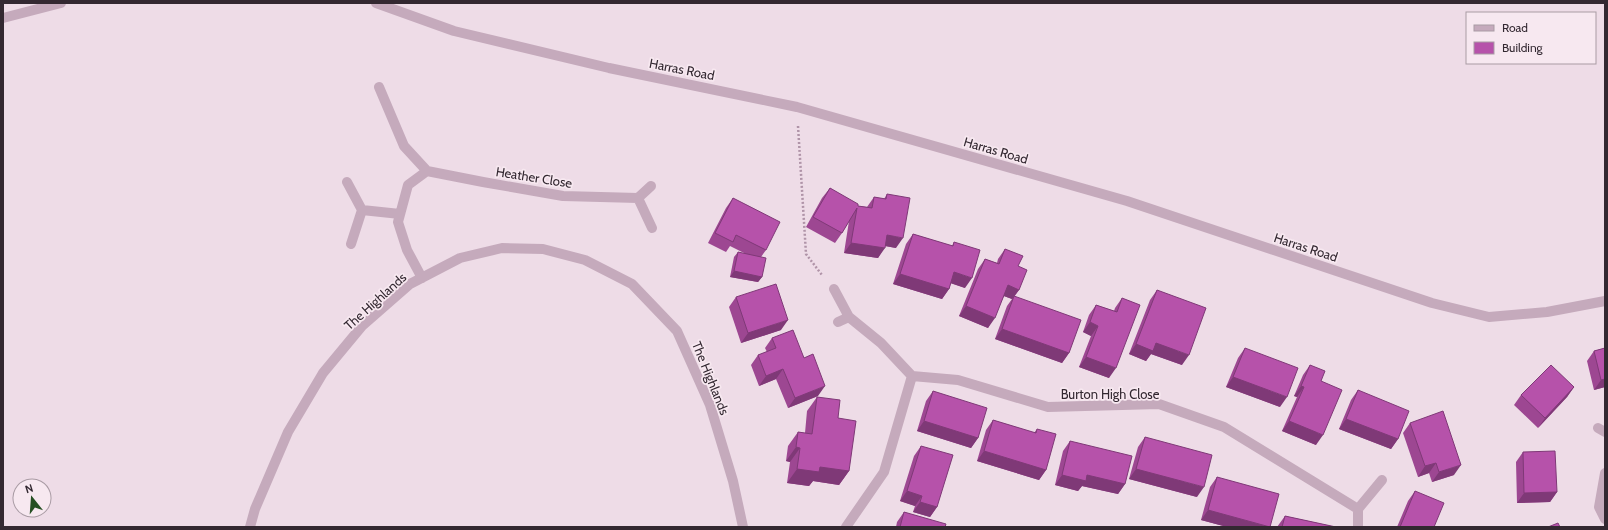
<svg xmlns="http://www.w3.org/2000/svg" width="1608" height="530" font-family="Cabin,sans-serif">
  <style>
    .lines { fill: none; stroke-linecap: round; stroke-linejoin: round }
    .path { stroke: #b094a8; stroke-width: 2.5; stroke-dasharray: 2 2; stroke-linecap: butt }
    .minor { stroke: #c5aabc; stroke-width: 10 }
    .wall { fill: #9d4792 }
    .shaded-wall { fill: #7f3977 }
    .building { fill: #b652aa; stroke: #7f3977 }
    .labels { text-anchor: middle; stroke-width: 3.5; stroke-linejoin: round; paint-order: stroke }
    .street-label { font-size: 13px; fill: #332831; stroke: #f7e8f0 }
  </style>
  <rect width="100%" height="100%" fill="#eedce7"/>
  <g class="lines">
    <path class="path" d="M798,126L806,254L822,275"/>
    <path class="minor" d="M376,3L454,31L609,68L797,107L1127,201L1432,303L1489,317L1547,312L1605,301
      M3,18L61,3
      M379,87L404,146L427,171
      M347,182L362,210L400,214
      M638,198L651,186
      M351,244L362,210
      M422,278L407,250L398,222L408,185L427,171L483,182L563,196L638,198L652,228
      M834,289L849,317L881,343L912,376
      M838,322L849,317
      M1598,428L1605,432
      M1605,473L1599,507L1605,519
      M1358,509V527
      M250,527L255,509L288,432L323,373L362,326L410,284L460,258L502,248L543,249L585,260L632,284L677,331L710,405L733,481L743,527
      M846,527L884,472L912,376L958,380L1048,407L1159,404L1224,427L1358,509L1382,480"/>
  </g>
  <path class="wall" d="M830,188L858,206L867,207L874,197L884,199L887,194L896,248L885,246L878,258L844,253L849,221L842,233L835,243L806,227L822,198Z
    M733,198L766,250L761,257L762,277L758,282L730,277L734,257L738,252L746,254L730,246L726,252L708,243L726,208Z
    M913,234L952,246L954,242L965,288L951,283L949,289L942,299L893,284L906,244Z
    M1005,249L1018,266L1019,290L1014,297L1069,353L1062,363L995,339L1007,306L1012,299L1004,296L988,328L959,316L978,269L985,259L997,263L998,259Z
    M1157,290L1182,365L1151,354L1146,361L1129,354L1150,300Z
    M736,297L781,330L741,343L729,307Z
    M1122,298L1109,378L1079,367L1091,336L1083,332L1089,315L1096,305L1114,311L1115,308Z
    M772,338L818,396L788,408L776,379L759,386L751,365L758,355L767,352L765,348Z
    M1245,348L1280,407L1226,387L1238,358Z
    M1605,348V387L1594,390L1587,361L1594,351Z
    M1310,365L1321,381L1316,445L1282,431L1297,397L1294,396L1303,375Z
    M1574,387L1567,397L1538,428L1514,405L1521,395Z
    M1358,390L1398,439L1391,449L1339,429L1351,400Z
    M933,391L978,438L971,448L917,431L926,401Z
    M817,397L838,418L849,471L839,485L813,481L809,486L787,483L790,462L786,461L788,446L798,432L805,433L807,411Z
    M993,420L1034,433L1037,429L1046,470L1039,480L977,461L986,430Z
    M1410,423L1454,475L1432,482L1429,473L1418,477L1403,433Z
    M1145,437L1197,497L1129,479L1138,447Z
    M1070,441L1125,484L1118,494L1082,486L1078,491L1055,485L1063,451Z
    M921,446L937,507L930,517L913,512L915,506L900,501L914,456Z
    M1523,452L1557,492L1550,502L1517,503L1516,462Z
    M1217,477L1270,527H1227L1201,520L1210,487Z
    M1415,491L1434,527H1397L1408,501Z
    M904,512L945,527H896L897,522Z
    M1285,516L1336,527H1277Z"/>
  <path class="shaded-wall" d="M887,235L903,238L896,248L880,245Z
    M851,243L885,248L878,258L844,253Z
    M734,271L762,277L758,282L730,277Z
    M954,272L972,278L965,288L947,282Z
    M900,274L949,289L942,299L893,284Z
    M1008,285L1019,290L1012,299L1001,295Z
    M966,306L995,318L988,328L959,316Z
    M788,320L781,330L741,343L748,333Z
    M1090,322L1098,326L1091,336L1083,332Z
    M1002,329L1069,353L1062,363L995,339Z
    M1156,343L1189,355L1182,365L1151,354L1146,361L1129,354L1136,344Z
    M1086,357L1116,368L1109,378L1079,367Z
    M783,369L776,379L759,386L766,376Z
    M1233,377L1287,397L1280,407L1226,387Z
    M1605,379V387L1594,390L1601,380Z
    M825,386L818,396L788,408L795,398Z
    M1301,386L1304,387L1297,397L1294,396Z
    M1574,387L1567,397L1538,428L1545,418Z
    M1346,419L1398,439L1391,449L1339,429Z
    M924,421L978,438L971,448L917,431Z
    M1289,421L1323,435L1316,445L1282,431Z
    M796,447L800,448L790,462L786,461Z
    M984,451L1046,470L1039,480L977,461Z
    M1436,463L1429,473L1418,477L1425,466Z
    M1461,465L1454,475L1432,482L1439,472Z
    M820,467L849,471L839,485L813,481L809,486L787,483L797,469Z
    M1136,469L1204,487L1197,497L1129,479Z
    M1062,475H1087L1125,484L1118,494L1082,486L1078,491L1055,485Z
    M907,491L922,496L915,506L900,501Z
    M1557,492L1550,502L1517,503L1524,493Z
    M920,502L937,507L930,517L913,512Z
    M1208,510L1269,527H1227L1201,520Z"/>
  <path class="building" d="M830,188L858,204V206L872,208L874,197L886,199L887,194L910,198L903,238L887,235L885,248L851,243L857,208L842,233L813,217Z
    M733,198L780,222L766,250L736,235L733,242L715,233Z
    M913,234L953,246L954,242L980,250L972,278L954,272L949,289L900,274Z
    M1005,249L1023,256L1018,266L1027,270L1019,290L1008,285L995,318L966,306L985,259L999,264Z
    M738,252L766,258L762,277L734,271Z
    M776,284L788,320L748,333L736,297Z
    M1157,290L1206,308L1189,355L1156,343L1153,351L1136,344Z
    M1014,296L1081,320L1069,353L1002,329Z
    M1122,298L1140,305L1116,368L1086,357L1098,326L1090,322L1096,305L1117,312Z
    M793,330L804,358L813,354L825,386L795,398L783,369L766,376L758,355L776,348L772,338Z
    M1245,348L1298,368L1287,397L1233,377Z
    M1605,348V379L1601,380L1594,351Z
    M1310,365L1325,371L1321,381L1342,390L1323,435L1289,421L1304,387L1301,386Z
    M1551,365L1574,387L1545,418L1521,395Z
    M1358,390L1409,411L1398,439L1346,419Z
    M933,391L987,408L978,438L924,421Z
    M817,397L840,400L838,418L856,421L849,471L820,467L819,472L797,469L800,448L796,447L798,432L812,434Z
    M1443,411L1461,465L1439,472L1436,463L1425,466L1410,423Z
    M993,420L1036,433L1037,429L1056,434L1046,470L984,451Z
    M1145,437L1212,455L1204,487L1136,469Z
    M1070,441L1132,456L1125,484L1087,475L1086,481L1062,475Z
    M921,446L953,455L937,507L920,502L922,496L907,491Z
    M1555,451L1557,492L1524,493L1523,452Z
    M1217,477L1279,494L1270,527L1208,510Z
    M1415,491L1444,503L1434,527H1400Z
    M904,512L946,524L945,527H900Z
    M1285,516L1336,527H1282Z
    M1558,523L1560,527H1548Z"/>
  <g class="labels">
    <g class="street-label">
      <text transform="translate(682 69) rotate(11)" y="5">Harras Road</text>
      <text transform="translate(996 150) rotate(16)" y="5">Harras Road</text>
      <text transform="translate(534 177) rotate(9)" y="5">Heather Close</text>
      <text transform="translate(1306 247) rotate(18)" y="5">Harras Road</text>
      <text transform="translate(375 301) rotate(-42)" y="5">The Highlands</text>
      <text transform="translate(711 378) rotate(68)" y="5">The Highlands</text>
      <text x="1110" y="399">Burton High Close</text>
    </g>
  </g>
  <rect width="1608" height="530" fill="none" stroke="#332831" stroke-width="8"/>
  <rect x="1466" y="12" width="130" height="52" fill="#f7e8f0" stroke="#a99ba4"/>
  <rect x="1474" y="25" width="20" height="6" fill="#c5aabc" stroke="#a99ba4"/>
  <text x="1502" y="32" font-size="12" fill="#332831">Road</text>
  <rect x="1474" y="42" width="20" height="12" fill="#b652aa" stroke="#a99ba4"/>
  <text x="1502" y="52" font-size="12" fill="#332831">Building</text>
  <g transform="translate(32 498) rotate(343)"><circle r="19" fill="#f7e8f0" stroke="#a99ba4"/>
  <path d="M0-3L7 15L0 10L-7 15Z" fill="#264f23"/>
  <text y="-6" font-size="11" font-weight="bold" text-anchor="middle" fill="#332831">N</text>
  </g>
</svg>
